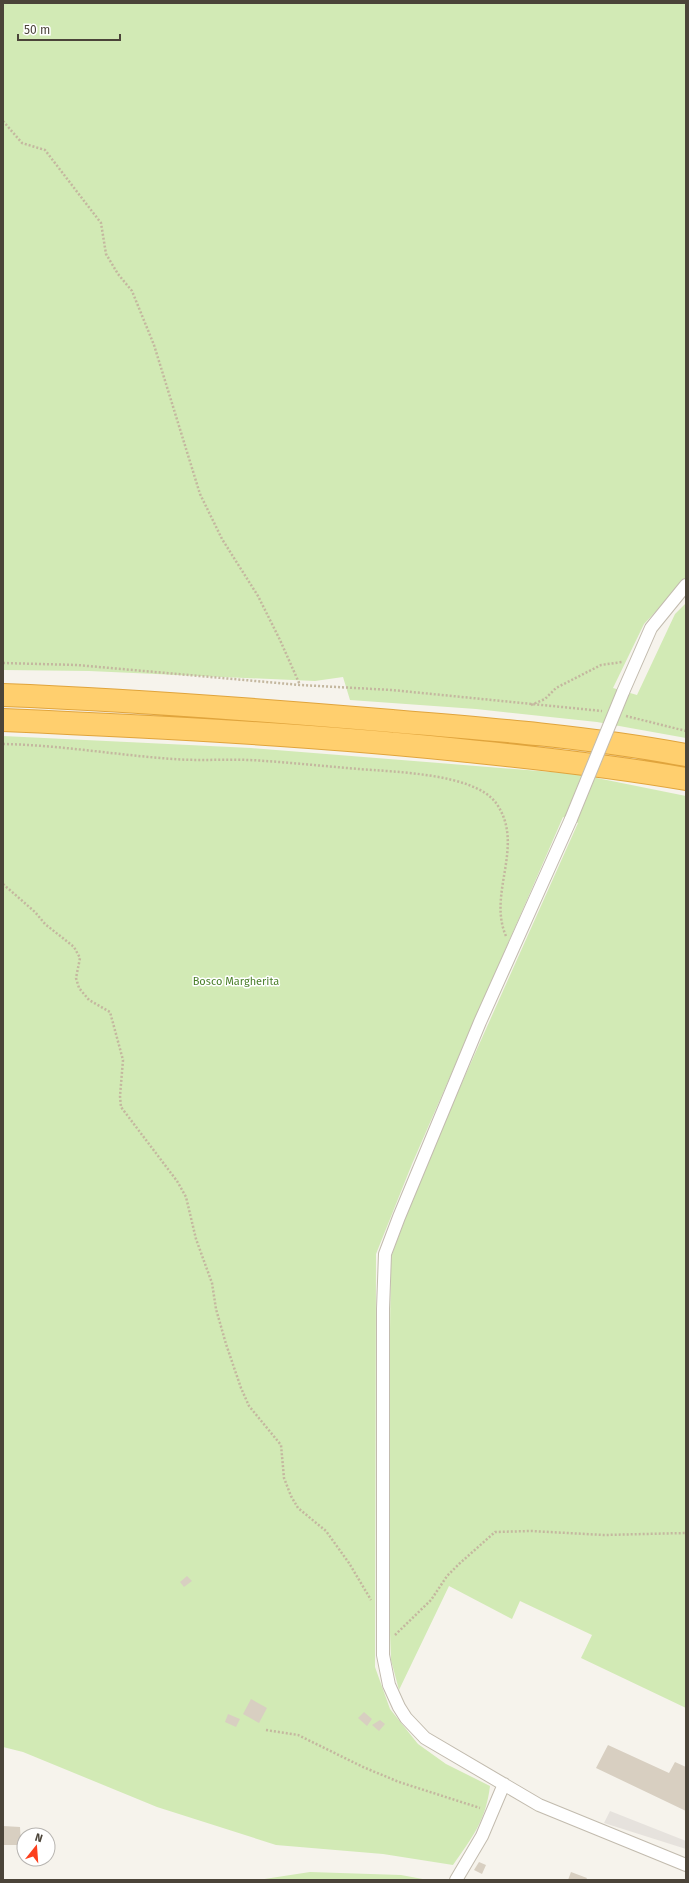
<svg xmlns="http://www.w3.org/2000/svg" width="689" height="1883" font-family="'Fira Sans',sans-serif">
  <style>
    .industrial { fill: #e6e2dd }
    .green { fill: #d2eab5 }
    .building { fill: #d8cfc1 }
    .lines { fill: none; stroke-linecap: round; stroke-linejoin: round }
    .minor-casing { stroke: #c2bbae; stroke-width: 14 }
    .motorway-casing { stroke: #e0a43c; stroke-width: 24 }
    .path { stroke: #c4b79f; stroke-width: 2.5; stroke-dasharray: 2 2; stroke-linecap: butt }
    .minor { stroke: #fff; stroke-width: 12 }
    .motorway { stroke: #ffcf6e; stroke-width: 22 }
    .minor-bridge-casing { stroke: #c2bbae; stroke-width: 14; stroke-linecap: butt }
    .minor-bridge { stroke: #fff; stroke-width: 12 }
    .labels { text-anchor: middle; stroke-width: 3; stroke-linejoin: round; paint-order: stroke }
    .park-label { font-size: 11px; fill: #4a7f2a; stroke: #fff }
  </style>
  <rect width="100%" height="100%" fill="#f6f3ec"/>
  <path class="industrial" d="M610,1811L686,1841V1849L604,1823Z"/>
  <path class="green" d="M3,3H686V579L644,624L613,688L637,695L675,614L686,603V738L597,722L476,709L350,700L343,677L315,681L89,671L3,670Z
    M3,736L251,748L577,774L686,796V1708L581,1658L592,1635L520,1601L512,1619L449,1586L399,1690L391,1660L387,1548L391,1257L423,1170L578,823L563,817L412,1164L376,1254L375,1667L390,1709L418,1744L446,1764L490,1786C486,1820 472,1838 453,1865L383,1854L276,1845L157,1807L23,1752L3,1747Z
    M310,1872L401,1875L428,1880H258Z"/>
  <path class="building" d="M187,1576L192,1581L184,1587L180,1582Z
    M251,1699L267,1708L259,1723L243,1714Z
    M364,1712L372,1719L367,1726L358,1718Z
    M228,1714L240,1719L236,1727L225,1722Z
    M380,1720L385,1724L379,1731L372,1725Z
    M608,1745L669,1773L675,1762L686,1767V1811L596,1768Z
    M3,1826L20,1827L21,1845H3Z
    M479,1862L486,1865L482,1874L474,1870Z
    M571,1872L587,1878L586,1880H568Z"/>
  <g class="lines">
    <defs>
      <path id="minor" d="M623,692L651,628L686,585
        M571,819L480,1022L399,1217L385,1254L383,1309V1655L389,1685L399,1707L406,1718L425,1738L539,1805L686,1865
        M456,1880L482,1836L504,1784"/>
      <path id="motorway" d="M3,695C133,700 262,710 392,721C490,729 589,737 686,755
        M3,720C161,727 320,735 478,752C547,759 617,767 686,779"/>
    </defs>
    <use href="#minor" class="minor-casing"/>
    <use href="#motorway" class="motorway-casing"/>
    <path class="path" d="M3,121L22,143L45,150L101,223L106,254L118,274L132,291L154,345L200,494L222,539L258,596L280,640L300,685
      M3,663L77,665L300,685L392,690L602,711
      M531,705L545,699L556,688L601,665L622,662
      M626,716L686,731
      M3,744C60,745 116,755 173,759C198,761 224,759 250,760C286,762 322,766 359,769C393,772 474,773 496,803C526,845 487,893 506,936
      M3,884L35,912L45,924L74,947L80,958L76,978L79,988L89,1000L110,1012L123,1060L120,1096L121,1107L177,1181L186,1197L196,1239L212,1283L216,1309L226,1344L241,1388L249,1406L281,1445L284,1478L291,1496L298,1508L326,1531L349,1563L371,1600
      M395,1635L431,1600L447,1576L459,1564L495,1532L531,1531L604,1535L686,1533
      M266,1730L298,1735L363,1767L399,1782L480,1808"/>
    <use href="#minor" class="minor"/>
    <use href="#motorway" class="motorway"/>
    <defs>
      <path id="minor-bridge" d="M571,819L623,692"/>
    </defs>
    <use href="#minor-bridge" class="minor-bridge-casing"/>
    <use href="#minor-bridge" class="minor-bridge"/>
  </g>
  <g class="labels">
    <g class="park-label">
      <text x="236" y="985">Bosco Margherita</text>
    </g>
  </g>
  <rect width="689" height="1883" fill="none" stroke="#4b4439" stroke-width="8"/>
  <g transform="translate(36 1847) rotate(17)"><circle r="19" fill="#ffffff" stroke="#b7b4b0"/>
  <path d="M0-3L7 15L0 10L-7 15Z" fill="#fc3f1d"/>
  <text y="-6" font-size="11" font-weight="bold" text-anchor="middle" fill="#4b4439">N</text>
  </g>
  <path d="M18 34v6h102v-6" fill="none" stroke="#4b4439" stroke-width="2"/>
  <text x="24" y="34" font-size="12" fill="#4b4439" stroke="#ffffff" stroke-width="3" paint-order="stroke">50 m</text>
</svg>
